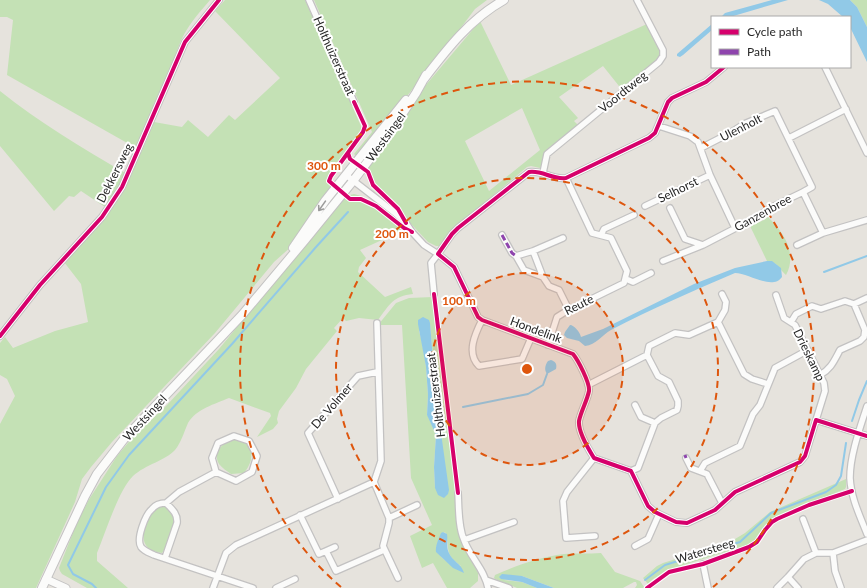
<svg xmlns="http://www.w3.org/2000/svg" width="867" height="588" font-family="Lato,sans-serif">
  <style>
    .green { fill: #c4e1b5; fill-rule: evenodd }
    .water { fill: #91c9e7 }
    .lines { fill: none; stroke-linecap: round; stroke-linejoin: round }
    .stream { stroke: #91c9e7; stroke-width: 2 }
    .minor-casing { stroke: #c3c2c2; stroke-width: 8 }
    .tertiary-casing { stroke: #c3c2c2; stroke-width: 9 }
    .secondary-casing { stroke: #c3c2c2; stroke-width: 10 }
    .minor { stroke: #fbfbfa; stroke-width: 5.5 }
    .tertiary { stroke: #fbfbfa; stroke-width: 7 }
    .secondary { stroke: #fbfbfa; stroke-width: 8 }
    .quiet { stroke: #8e44ad; stroke-width: 3; stroke-dasharray: 6 3; stroke-linecap: butt }
    .cycleway-casing { stroke: #fff; stroke-width: 6 }
    .cycleway { stroke: #d6006c; stroke-width: 4 }
    .oneway { stroke: #9c9c9b }
    .ring { fill: none; stroke: #de560d; stroke-width: 2; stroke-dasharray: 7 5 }
    .labels { text-anchor: middle; stroke-width: 4; stroke-linejoin: round; paint-order: stroke }
    .street-label { font-size: 12px; fill: #272727; stroke: #fff }
    .centre { fill: #de560d; stroke: #fff; stroke-width: 2 }
    .ring-label { font-size: 12px; text-anchor: middle; font-weight: bold; fill: #de560d; stroke: #fff; stroke-width: 4; stroke-linejoin: round; paint-order: stroke }
  </style>
  <rect width="100%" height="100%" fill="#e6e3dd"/>
  <path class="green" d="M0,0H210C193,20 182,32 175,58L141,140L136,148L7,75L13,20L7,17H0Z
    M225,0H305L361,126L362,132L329,173L328,180L333,187L293,245L274,262L215,333L112,442L91,467L82,479L75,502L36,588H0V424L15,396L7,379L0,375V343L5,337L13,348L55,331L88,322L81,284L64,262L124,187L144,146L154,122L182,127L188,120L208,137L229,115L235,120L280,78L215,11Z
    M314,0H487L475,9L444,50L358,157L354,154L372,132Z
    M850,0H867V27L857,7Z
    M480,21L511,85L647,24L661,50L660,60L623,91L603,66L559,97L578,118L574,121L579,126L547,153L540,168L531,166L527,167L457,226L439,246H436L428,242L398,210L374,191L370,184L365,171L414,99ZM522,108L540,150L489,191L465,141Z
    M0,91C39,122 82,148 125,173L118,189L105,207L81,191L74,197L69,196L54,211L0,146Z
    M354,194C375,199 390,215 406,229L360,250L366,258L359,267L358,272L385,297L411,287L413,294C393,296 390,304 378,320L359,318L346,321L343,318L334,328L337,331L306,369L296,388L279,411L277,419L278,423L273,429L257,437L271,416L270,413L229,398C215,404 196,409 188,423C184,432 181,443 175,450C166,460 145,465 133,476C119,489 105,534 97,553V561L128,588H87L62,574L60,571L59,568L76,525L88,501L117,456L133,437L167,405L219,349L338,204L346,196Z
    M767,216C783,231 798,253 786,275C779,269 778,262 767,261L750,226L764,220Z
    M433,297L450,438L459,534L478,573V581L470,588H447L433,563L422,568L410,536L432,525L411,478L402,325H378L396,303L409,298ZM430,324L436,397L444,463L435,488L434,467L436,435L427,414L428,395L426,367L422,342L419,331ZM443,532L446,533C450,550 444,554 461,566C447,563 443,561 436,549L439,538Z
    M238,439L246,443L250,446C253,457 251,464 244,473L231,474C227,471 222,468 219,464C211,450 226,440 238,439Z
    M846,479V487L845,489L773,518L757,538L751,544L671,569L653,579L648,584L643,578L657,566L663,563L730,542L745,533L770,512Z
    M165,506L175,519C173,530 169,544 162,553C145,551 140,541 146,526C150,516 153,507 165,506Z
    M601,553L615,572L640,581L644,587L643,588H635L637,585L636,582H634L623,588H554L522,576L504,580L522,582L537,588H517L495,579L494,578L495,575C518,565 540,557 564,554C576,553 589,554 601,553Z"/>
  <path class="water" d="M772,0H788L730,17H721L725,13Z
    M819,0H850L857,7L867,27V62L850,27V17H843L828,4Z
    M712,24V30L683,55L680,57L677,56V54Z
    M767,261H772L781,268L782,277C772,291 749,273 735,273C693,291 651,309 611,330C602,335 596,345 585,346L579,341L567,338L564,335L565,332L570,325C574,325 580,332 581,337L603,329L694,284L735,268Z
    M423,317L429,320L430,323L436,397L449,490L448,494L444,498L438,495L435,488L434,467L436,435L427,415L428,395L426,367L418,324V320Z
    M551,360C556,362 557,364 556,369L547,374C544,370 545,365 548,361Z
    M443,532L447,534C448,540 446,548 449,553C452,561 462,564 464,573L453,568L436,552C435,546 439,538 441,533Z
    M502,574L522,576L554,588H537L522,582L501,579L499,577Z"/>
  <g class="lines">
    <path class="stream" d="M824,272L867,256
      M463,407L528,394L543,385L547,374
      M852,421L859,400L867,381
      M645,580L665,565L740,542L771,513L826,492L836,485L841,476L846,443
      M96,588L92,584L73,574L68,565L106,487L129,455L232,344L316,247L348,212"/>
    <defs>
      <path id="minor" d="M309,0L354,102
        M724,67L706,82L672,98L668,102L655,133L649,138L566,178C552,180 543,170 529,172L458,228L452,234L438,254L454,267L478,317L482,320L573,354C578,360 590,383 589,391C587,401 581,411 579,421C578,431 589,450 594,458L631,471L648,506L655,512L676,522L687,523L715,510L735,492L800,462L805,456L816,420L867,436
        M825,67L867,153
        M659,126L690,136L698,142L710,175L735,228
        M789,138L846,109
        M701,148L730,133L744,124L775,111L812,187L803,192
        M543,173L547,154L659,62L663,56V50L637,0
        M346,175L395,213L406,223L412,232L424,245L438,254L431,263L434,294
        M645,206L710,175
        M670,208L685,239L703,245
        M502,235L512,253L516,256L524,270L543,277
        M601,235L604,229L634,215
        M797,245L823,233
        M533,251L543,277L549,286L559,290L569,310
        M516,256L533,251L563,238
        M663,261L703,245L757,217L772,207L803,192L823,233L867,220
        M626,279L633,282L651,273
        M776,295L784,318L795,325L824,383L825,391L816,420
        M482,320C475,334 466,353 479,366L522,359L531,338
        M718,322L744,374L752,379L768,384
        M791,322L796,314L812,306L821,309L845,301L854,304L867,298
        M0,336L40,285L102,217L122,187L185,42L219,0
        M548,345L557,317L565,312L624,283L627,271L611,238L592,233L566,178
        M820,375C831,369 834,361 840,350L860,341L864,337L865,330L854,304
        M588,385L647,355L649,346L675,333L689,335L718,322L725,310L726,302L722,294
        M635,405L641,417L655,423
        M867,406C860,428 850,455 850,478C851,498 860,516 867,534
        M234,436L249,441L257,456L252,472L236,481L216,472L212,458L218,443Z
        M594,458L567,492L563,501L566,538L595,536
        M686,458L691,468L707,474L722,503
        M631,471L638,468L655,423L661,418L677,410L678,406V401L669,382L658,376L647,355
        M700,471L705,463L740,446L753,414L760,405L775,368L808,350
        M216,472L179,492L166,503C161,503 155,505 152,509C145,515 136,539 141,547C144,551 150,553 154,555L253,588
        M374,482L389,518V523L383,546L398,578
        M458,493C459,508 458,526 464,540C470,557 485,570 488,588
        M338,499L308,433L358,376L377,372
        M300,515L319,554L326,551L336,571L384,550
        M389,518L417,505
        M803,519L816,553
        M464,540L514,522
        M635,546L648,539L659,514
        M326,551L335,547
        M833,553L835,571L841,588
        M165,558L177,523C178,514 172,509 166,503
        M703,564L708,588
        M788,577L798,588
        M486,580L509,588
        M213,588L226,553L236,545L374,482L381,461L377,323
        M276,588L295,579
        M777,588L788,577L804,559L816,553H833L867,540"/>
      <path id="tertiary" d="M46,579L66,588"/>
      <path id="secondary" d="M424,79C447,49 470,19 504,0
        M293,248L325,201L406,100
        M42,588L85,496L97,474L124,439L242,315L305,240L353,181L393,128L416,93L426,75"/>
    </defs>
    <use href="#minor" class="minor-casing"/>
    <use href="#tertiary" class="tertiary-casing"/>
    <use href="#secondary" class="secondary-casing"/>
    <use href="#minor" class="minor"/>
    <use href="#tertiary" class="tertiary"/>
    <use href="#secondary" class="secondary"/>
    <path class="quiet" d="M502,235L512,253L516,256
      M685,455L686,458"/>
    <defs>
      <path id="cycleway" d="M724,67L706,82L672,98L668,102L655,133L649,138L566,178C552,180 543,170 529,172L458,228L452,234L438,254L454,267L478,317L482,320L573,354C578,360 590,383 589,391C587,401 581,411 579,421C578,431 589,450 594,458L631,471L648,506L655,512L676,522L687,523L715,510L735,492L800,462L805,456L816,420L867,436
        M354,102L365,126L363,132L331,176L329,181L350,199H361L376,206L404,228L412,232
        M348,153L350,159L368,172L373,185L398,209L406,223
        M434,294L458,493
        M0,336L40,285L102,217L122,187L185,42L219,0
        M647,588L669,572L703,564L749,547L757,542L765,530L772,522L777,519L809,505L852,491"/>
    </defs>
    <use href="#cycleway" class="cycleway-casing"/>
    <use href="#cycleway" class="cycleway"/>
  </g>
  <defs><path id="oneway-shaft" d="M-6 0H5M1.5-3L5.5 0L1.5 3" fill="none" stroke-width="1.6" stroke-linecap="round" stroke-linejoin="round"/></defs>
  <use class="oneway" href="#oneway-shaft" transform="translate(322 206) rotate(125)"/>
  <circle cx="527" cy="369" r="96" fill="#de560d" fill-opacity=".12"/>
  <g class="ring">
    <circle cx="527" cy="369" r="96"/>
    <circle cx="527" cy="369" r="191"/>
    <path d="M341 587A287 287 0 1 1 713 587"/>
  </g>
  <g class="labels">
    <g class="street-label">
      <text transform="translate(334 56) rotate(66)" y="4">Holthuizerstraat</text>
      <text transform="translate(623 92) rotate(-39)" y="4">Voordtweg</text>
      <text transform="translate(741 128) rotate(-27)" y="4">Ulenholt</text>
      <text transform="translate(386 137) rotate(-54)" y="4">Westsingel</text>
      <text transform="translate(115 173) rotate(-63)" y="4">Dekkersweg</text>
      <text transform="translate(678 190) rotate(-26)" y="4">Selhorst</text>
      <text transform="translate(763 213) rotate(-29)" y="4">Ganzenbree</text>
      <text transform="translate(579 305) rotate(-27)" y="4">Reute</text>
      <text transform="translate(536 330) rotate(20)" y="4">Hondelink</text>
      <text transform="translate(809 355) rotate(64)" y="4">Drieskamp</text>
      <text transform="translate(436 395) rotate(-97)" y="4">Holthuizerstraat</text>
      <text transform="translate(332 406) rotate(-49)" y="4">De Volmer</text>
      <text transform="translate(145 418) rotate(-47)" y="4">Westsingel</text>
      <text transform="translate(705 551) rotate(-17)" y="4">Watersteeg</text>
    </g>
  </g>
  <circle cx="527" cy="369" r="6" class="centre"/>
  <g class="ring-label">
    <text x="324" y="170">300 m</text>
    <text x="392" y="238">200 m</text>
    <text x="459" y="305">100 m</text>
  </g>
  <rect x="711" y="16" width="140" height="52" fill="#ffffff" stroke="#a9a9a9"/>
  <rect x="719" y="29" width="20" height="6" fill="#d6006c" stroke="#a9a9a9"/>
  <text x="747" y="36" font-size="12" fill="#272727">Cycle path</text>
  <rect x="719" y="49" width="20" height="6" fill="#8e44ad" stroke="#a9a9a9"/>
  <text x="747" y="56" font-size="12" fill="#272727">Path</text>
</svg>
